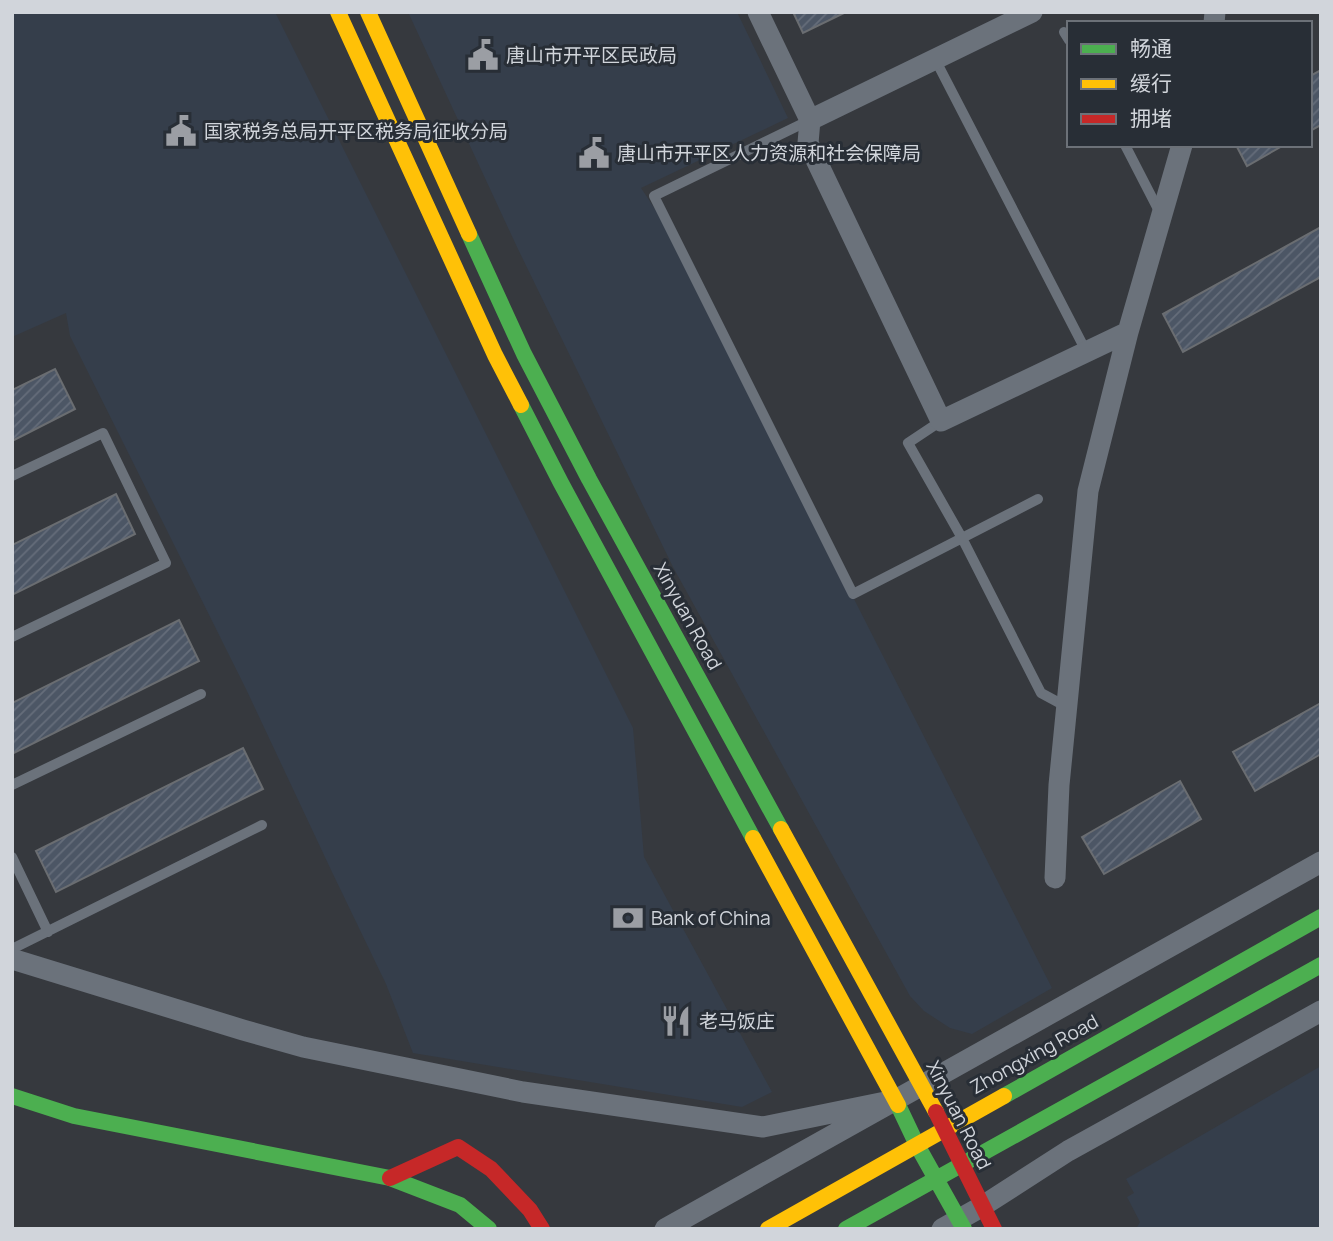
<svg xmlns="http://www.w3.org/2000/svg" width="1333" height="1241" font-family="Manrope,'Noto Sans SC',sans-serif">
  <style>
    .built { fill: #353e4b }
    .building { fill: url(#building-hatch); stroke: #6a6d71; stroke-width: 2 }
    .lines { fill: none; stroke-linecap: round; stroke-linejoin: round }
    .lane { stroke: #6b727b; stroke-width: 10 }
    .street { stroke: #6b727b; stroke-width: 21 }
    .fast { stroke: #4caf50; stroke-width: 16 }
    .slow { stroke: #ffc107; stroke-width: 16 }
    .jam { stroke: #c62828; stroke-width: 16 }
    .labels { text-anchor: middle; stroke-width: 6; stroke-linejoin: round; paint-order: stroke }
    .poi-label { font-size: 19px; fill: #d1d5db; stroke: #282e36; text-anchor: start }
    .street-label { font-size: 19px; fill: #d1d5db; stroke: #282e36 }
  </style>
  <defs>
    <pattern id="building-hatch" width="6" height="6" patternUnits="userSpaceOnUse" patternTransform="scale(1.75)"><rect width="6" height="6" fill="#4c5665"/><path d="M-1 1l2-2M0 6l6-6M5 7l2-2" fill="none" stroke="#656d7a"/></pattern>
  </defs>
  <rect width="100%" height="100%" fill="#36393e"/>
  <path class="built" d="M12,12H275L633,728L644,857L772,1092L742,1107L413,1053L386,984L332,872L246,689L70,336L66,313L12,337Z
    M408,12H737L788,118L641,188L657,212L1052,988L972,1034L950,1028L924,1011L910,996L673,567L517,247Z
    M1321,1066V1229H1136L1140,1222L1127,1197L1134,1193L1126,1179Z"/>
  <path class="building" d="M793,12H846L803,33Z
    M1321,70V125L1310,131V76Z
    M1236,145H1284L1247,166Z
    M1321,227V277L1183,352L1163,314Z
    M55,369L75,409L12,441V390Z
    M116,494L135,534L12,595V545Z
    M179,620L199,661L12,754V703Z
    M1321,703V754L1255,791L1233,752Z
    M243,748L263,789L56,892L36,851Z
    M1180,781L1201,819L1104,874L1082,837Z"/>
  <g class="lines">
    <path class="lane" d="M1064,32L1069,40
      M935,59L1086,351
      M810,120L654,196L853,594L1038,499
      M1125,145L1160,213
      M941,421L908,443L962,538L1041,693L1067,707
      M12,476L103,433L166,563L12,637
      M12,785L201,694
      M12,857L48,932
      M12,949L262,825"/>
    <path class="street" d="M758,12L810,120L808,143L941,421L1128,332
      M1214,23L1215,12
      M810,120L1032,12
      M1055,878L1059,785L1088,491L1128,332L1182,145
      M12,959L243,1030L303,1047L523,1092L763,1127L895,1100
      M665,1229L1321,862
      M942,1229L981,1207L1068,1151L1321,1011"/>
    <path class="fast" d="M469,234L524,354L589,479L781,829
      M521,405L561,483L753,838
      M12,1096L74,1116L390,1178L460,1205L489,1229
      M1004,1096L1321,917
      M898,1105L917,1145L964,1229
      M846,1229L1321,965"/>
    <path class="slow" d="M338,12L495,355L521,405
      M368,12L469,234
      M781,829L936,1112
      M753,838L898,1105
      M768,1229L1004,1096"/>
    <path class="jam" d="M936,1112L994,1229
      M390,1178L458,1147L491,1169L530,1210L542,1229"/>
  </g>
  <defs>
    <symbol id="civic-bare" viewBox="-9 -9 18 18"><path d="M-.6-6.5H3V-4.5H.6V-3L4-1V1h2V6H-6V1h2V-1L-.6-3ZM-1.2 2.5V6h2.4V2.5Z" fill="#9b9ea4" stroke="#282e36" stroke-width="2.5" paint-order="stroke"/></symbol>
    <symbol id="bank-bare" viewBox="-9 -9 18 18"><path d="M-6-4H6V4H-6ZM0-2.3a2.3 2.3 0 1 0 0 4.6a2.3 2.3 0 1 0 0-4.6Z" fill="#9b9ea4" stroke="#282e36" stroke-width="2.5" paint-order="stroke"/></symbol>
    <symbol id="restaurant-bare" viewBox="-9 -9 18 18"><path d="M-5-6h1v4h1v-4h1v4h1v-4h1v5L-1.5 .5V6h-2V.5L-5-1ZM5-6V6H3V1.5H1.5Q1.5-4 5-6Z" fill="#9b9ea4" stroke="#282e36" stroke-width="2.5" paint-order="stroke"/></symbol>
  </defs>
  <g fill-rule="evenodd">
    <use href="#civic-bare" x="461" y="33" width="44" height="44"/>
    <use href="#civic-bare" x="159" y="109" width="44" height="44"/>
    <use href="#civic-bare" x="572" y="131" width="44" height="44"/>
    <use href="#bank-bare" x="606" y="896" width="44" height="44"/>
    <use href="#restaurant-bare" x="654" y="999" width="44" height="44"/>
  </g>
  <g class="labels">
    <g class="poi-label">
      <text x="506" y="62">唐山市开平区民政局</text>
      <text x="204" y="138">国家税务总局开平区税务局征收分局</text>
      <text x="617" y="160">唐山市开平区人力资源和社会保障局</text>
      <text x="651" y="925">Bank of China</text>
      <text x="699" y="1028">老马饭庄</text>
    </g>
    <g class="street-label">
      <text transform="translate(688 616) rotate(61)" y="7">Xinyuan Road</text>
      <text transform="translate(1034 1054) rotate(-29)" y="7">Zhongxing Road</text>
      <text transform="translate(959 1115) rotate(63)" y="7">Xinyuan Road</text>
    </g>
  </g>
  <rect width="1333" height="1241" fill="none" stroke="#d1d5db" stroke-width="28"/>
  <rect x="1067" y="21" width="245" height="126" fill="#282e36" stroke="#6c7178" stroke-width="2"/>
  <rect x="1081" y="44" width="35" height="10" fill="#4caf50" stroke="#6c7178" stroke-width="2"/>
  <text x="1130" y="56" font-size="21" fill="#d1d5db">畅通</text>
  <rect x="1081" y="79" width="35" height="10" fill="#ffc107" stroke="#6c7178" stroke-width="2"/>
  <text x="1130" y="91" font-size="21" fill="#d1d5db">缓行</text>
  <rect x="1081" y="114" width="35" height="10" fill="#c62828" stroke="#6c7178" stroke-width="2"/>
  <text x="1130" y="126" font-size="21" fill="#d1d5db">拥堵</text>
</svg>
